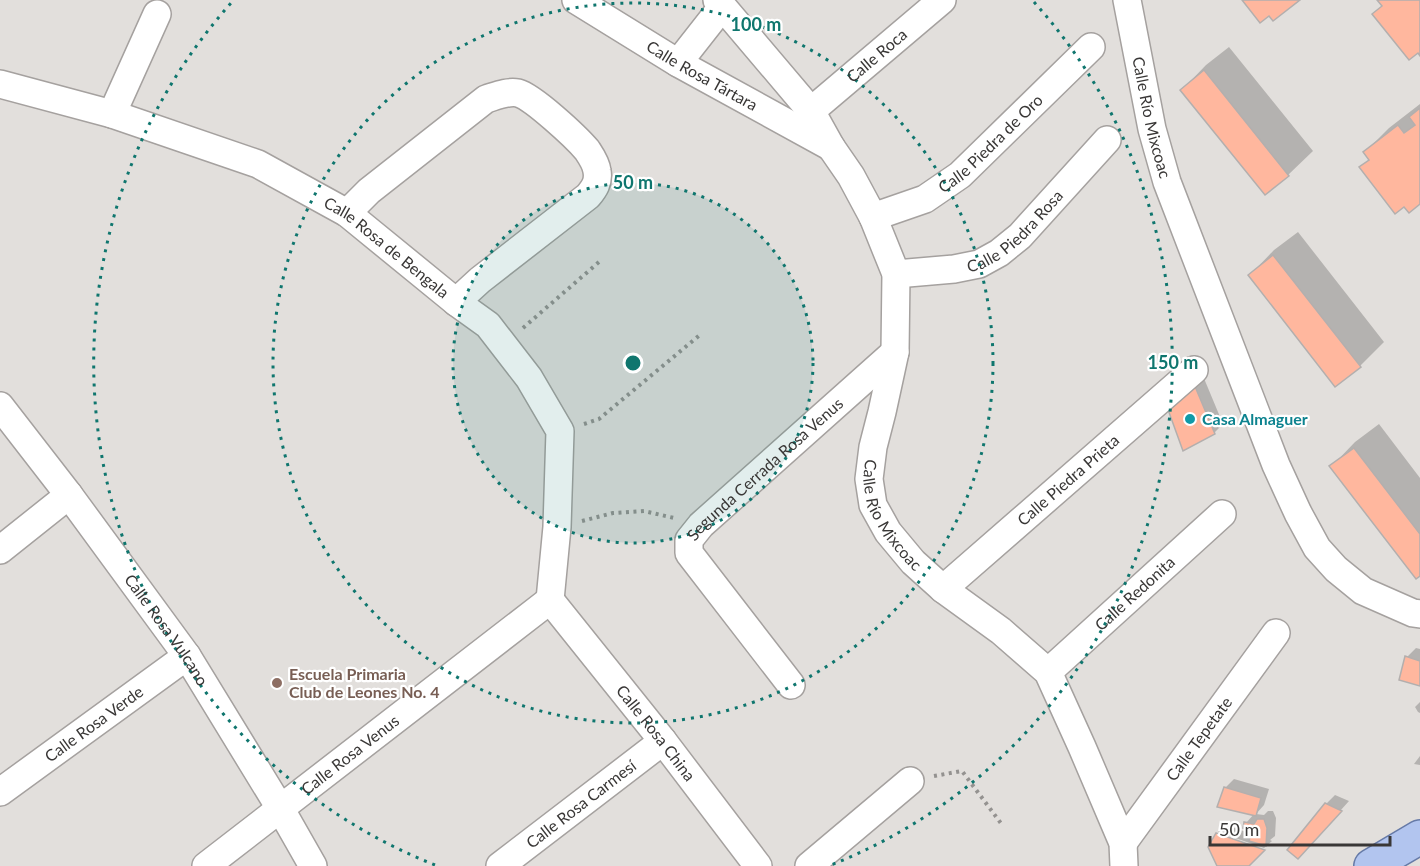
<svg xmlns="http://www.w3.org/2000/svg" width="1420" height="866" font-family="Lato,sans-serif">
  <style>
    .shadow { fill: #0003 }
    .building { fill: #ffb79e; stroke: #b3afae; stroke-width: 1.5 }
    .lines { fill: none; stroke-linecap: round; stroke-linejoin: round }
    .minor-casing { stroke: #a5a19f; stroke-width: 30 }
    .major-casing { stroke: #667aa7; stroke-width: 36 }
    .path { stroke: #949290; stroke-width: 4; stroke-dasharray: 3 4.5; stroke-linecap: butt }
    .minor { stroke: #fff; stroke-width: 27 }
    .major { stroke: #b2c5ef; stroke-width: 33 }
    .ring { fill: none; stroke: #0f766e; stroke-width: 3; stroke-dasharray: 3 6 }
    .culture-dot { fill: #0f9aa8; stroke: #fff; stroke-width: 2 }
    .education-dot { fill: #8d6e63; stroke: #fff; stroke-width: 2 }
    .labels { text-anchor: middle; stroke-width: 4.5; stroke-linejoin: round; paint-order: stroke }
    .street-label { font-size: 16px; fill: #393736; stroke: #fff }
    .culture-label { font-size: 16px; font-weight: bold; fill: #0d838f; stroke: #fff; text-anchor: start }
    .education-label { font-size: 16px; font-weight: bold; fill: #785e54; stroke: #fff; text-anchor: start }
    .centre { fill: #0f766e; stroke: #fff; stroke-width: 3 }
    .ring-label { font-size: 18px; text-anchor: middle; font-weight: bold; fill: #0f766e; stroke: #fff; stroke-width: 4.5; stroke-linejoin: round; paint-order: stroke }
  </style>
  <rect width="100%" height="100%" fill="#e2dfdc"/>
  <path class="shadow" d="M1229,47L1313,151L1288,175L1265,193L1182,90L1206,65Z
    M1420,104V202L1361,168L1370,159L1365,152L1389,128Z
    M1298,232L1384,342L1360,366L1250,275L1274,250Z
    M1203,376L1223,424L1214,433L1167,404Z
    M1379,424L1420,478V574L1331,467L1355,442Z
    M1416,648L1420,649V685L1407,657Z
    M1420,698V713L1418,712L1415,707L1420,702Z
    M1420,756V765L1414,764Z
    M1234,779L1269,789L1264,805L1256,814L1264,815L1268,811H1273L1276,818L1275,836L1270,840L1272,841L1264,848L1218,832L1226,825L1252,834L1254,828L1246,823L1254,814L1225,788Z
    M1335,795L1349,801L1307,848L1326,804Z"/>
  <path class="building" d="M1242,0H1300L1273,21L1269,16L1260,23Z
    M1377,0H1420V56L1418,53L1409,60L1372,14L1382,6Z
    M1204,70L1289,176L1265,195L1180,90Z
    M1420,108V204L1409,213L1404,207L1395,214L1359,167L1369,160L1363,152L1398,125L1404,133L1415,125L1409,117Z
    M1273,255L1361,367L1335,387L1248,275Z
    M1194,384L1215,434L1183,451L1166,404Z
    M1354,448L1420,534V576L1416,579L1329,466Z
    M1405,656L1420,661V686L1399,680Z
    M1224,787L1261,798L1256,816L1217,807Z
    M1325,803L1342,811L1298,859L1287,850Z
    M1257,819H1264L1267,828L1266,846L1249,841L1252,829L1243,828L1244,822L1254,824Z
    M1216,833L1265,850L1249,866H1217L1208,847Z"/>
  <g class="lines">
    <defs>
      <g id="minor">
        <path id="s1" d="M576,0L678,63L831,147"/>
        <path id="s2" d="M717,0L811,111L831,147L851,176L873,217L896,274L895,352L882,412L873,447L869,479L873,505L888,532L913,562L943,589L1001,631L1048,672L1082,747L1123,843L1124,866"/>
        <path id="s3" d="M1127,0L1152,129L1167,182L1276,465L1298,513L1317,548L1336,569L1363,591L1413,613L1420,614"/>
        <path d="M678,63L722,7"/>
        <path id="s4" d="M0,84L112,114L258,164L347,213L456,302L488,325L529,378L560,431L557,527L550,600"/>
        <path id="s5" d="M811,111L942,0"/>
        <path d="M112,114L157,14"/>
        <path d="M347,213L369,191L486,99C496,96 507,91 518,93C533,97 576,137 587,150C591,156 596,163 597,171C599,182 594,189 588,196L480,280L456,302"/>
        <path id="s6" d="M873,217L925,199L960,175L1091,47"/>
        <path id="s7" d="M896,274L954,269L979,264L999,253L1020,236L1107,140"/>
        <path id="s8" d="M0,406L69,495L187,656L280,808L313,866"/>
        <path d="M0,550L69,495"/>
        <path id="s9" d="M943,589L1194,370"/>
        <path id="s10" d="M550,600L663,741L758,866"/>
        <path id="s11" d="M1048,672L1222,514"/>
        <path id="s12" d="M791,685L689,553V540L701,525L895,352"/>
        <path id="s13" d="M0,792L187,656"/>
        <path id="s14" d="M1123,843L1276,633"/>
        <path id="s15" d="M206,866L550,600"/>
        <path id="s16" d="M500,866L663,741"/>
        <path d="M809,866L910,781"/>
      </g>
      <path id="major" d="M1371,866L1420,837"/>
    </defs>
    <use href="#minor" class="minor-casing"/>
    <use href="#major" class="major-casing"/>
    <path class="path" d="M523,328L599,262
      M584,424L599,419L701,334
      M582,521L613,513L644,511L674,518
      M934,776L962,771L1003,826"/>
    <use href="#minor" class="minor"/>
    <use href="#major" class="major"/>
  </g>
  <circle cx="633" cy="363" r="180" fill="#0f766e" fill-opacity=".12"/>
  <g class="ring">
    <circle cx="633" cy="363" r="180"/>
    <circle cx="633" cy="363" r="360"/>
    <path d="M435 865A540 540 0 0 1 232 2M1034 2A540 540 0 0 1 831 865"/>
  </g>
  <circle class="culture-dot" cx="1190" cy="419" r="6"/>
  <circle class="education-dot" cx="277" cy="683" r="6"/>
  <g class="labels">
    <g class="street-label">
      <text dy="6" stroke="none"><textPath href="#s5" startOffset="86">Calle Roca</textPath></text>
      <text dy="6" stroke="none"><textPath href="#s1" startOffset="147">Calle Rosa Tártara</textPath></text>
      <text dy="6" stroke="none"><textPath href="#s3" startOffset="120">Calle Río Mixcoac</textPath></text>
      <text dy="6" stroke="none"><textPath href="#s6" startOffset="141">Calle Piedra de Oro</textPath></text>
      <text dy="6" stroke="none"><textPath href="#s7" startOffset="132">Calle Piedra Rosa</textPath></text>
      <text dy="6" stroke="none"><textPath href="#s4" startOffset="424">Calle Rosa de Bengala</textPath></text>
      <text dy="6" stroke="none"><textPath href="#s12" startOffset="284">Segunda Cerrada Rosa Venus</textPath></text>
      <text dy="6" stroke="none"><textPath href="#s9" startOffset="166">Calle Piedra Prieta</textPath></text>
      <text dy="6" stroke="none"><textPath href="#s2" startOffset="580">Calle Río Mixcoac</textPath></text>
      <text dy="6" stroke="none"><textPath href="#s11" startOffset="117">Calle Redonita</textPath></text>
      <text dy="6" stroke="none"><textPath href="#s8" startOffset="279">Calle Rosa Vulcano</textPath></text>
      <text dy="6" stroke="none"><textPath href="#s13" startOffset="116">Calle Rosa Verde</textPath></text>
      <text dy="6" stroke="none"><textPath href="#s10" startOffset="170">Calle Rosa China</textPath></text>
      <text dy="6" stroke="none"><textPath href="#s14" startOffset="129">Calle Tepetate</textPath></text>
      <text dy="6" stroke="none"><textPath href="#s15" startOffset="182">Calle Rosa Venus</textPath></text>
      <text dy="6" stroke="none"><textPath href="#s16" startOffset="102">Calle Rosa Carmesí</textPath></text>
    </g>
    <g class="culture-label">
      <text x="1202" y="425">Casa Almaguer</text>
    </g>
    <g class="education-label">
      <text x="289" y="680">Escuela Primaria<tspan x="289" dy="18">Club de Leones No. 4</tspan></text>
    </g>
  </g>
  <circle cx="633" cy="363" r="9" class="centre"/>
  <g class="ring-label">
    <text x="756" y="31">100 m</text>
    <text x="633" y="189">50 m</text>
    <text x="1173" y="369">150 m</text>
  </g>
  <path d="M1210 836v9h180v-9" fill="none" stroke="#393736" stroke-width="3"/>
  <text x="1219" y="836" font-size="18" fill="#393736" stroke="#ffffff" stroke-width="4.5" paint-order="stroke">50 m</text>
</svg>
